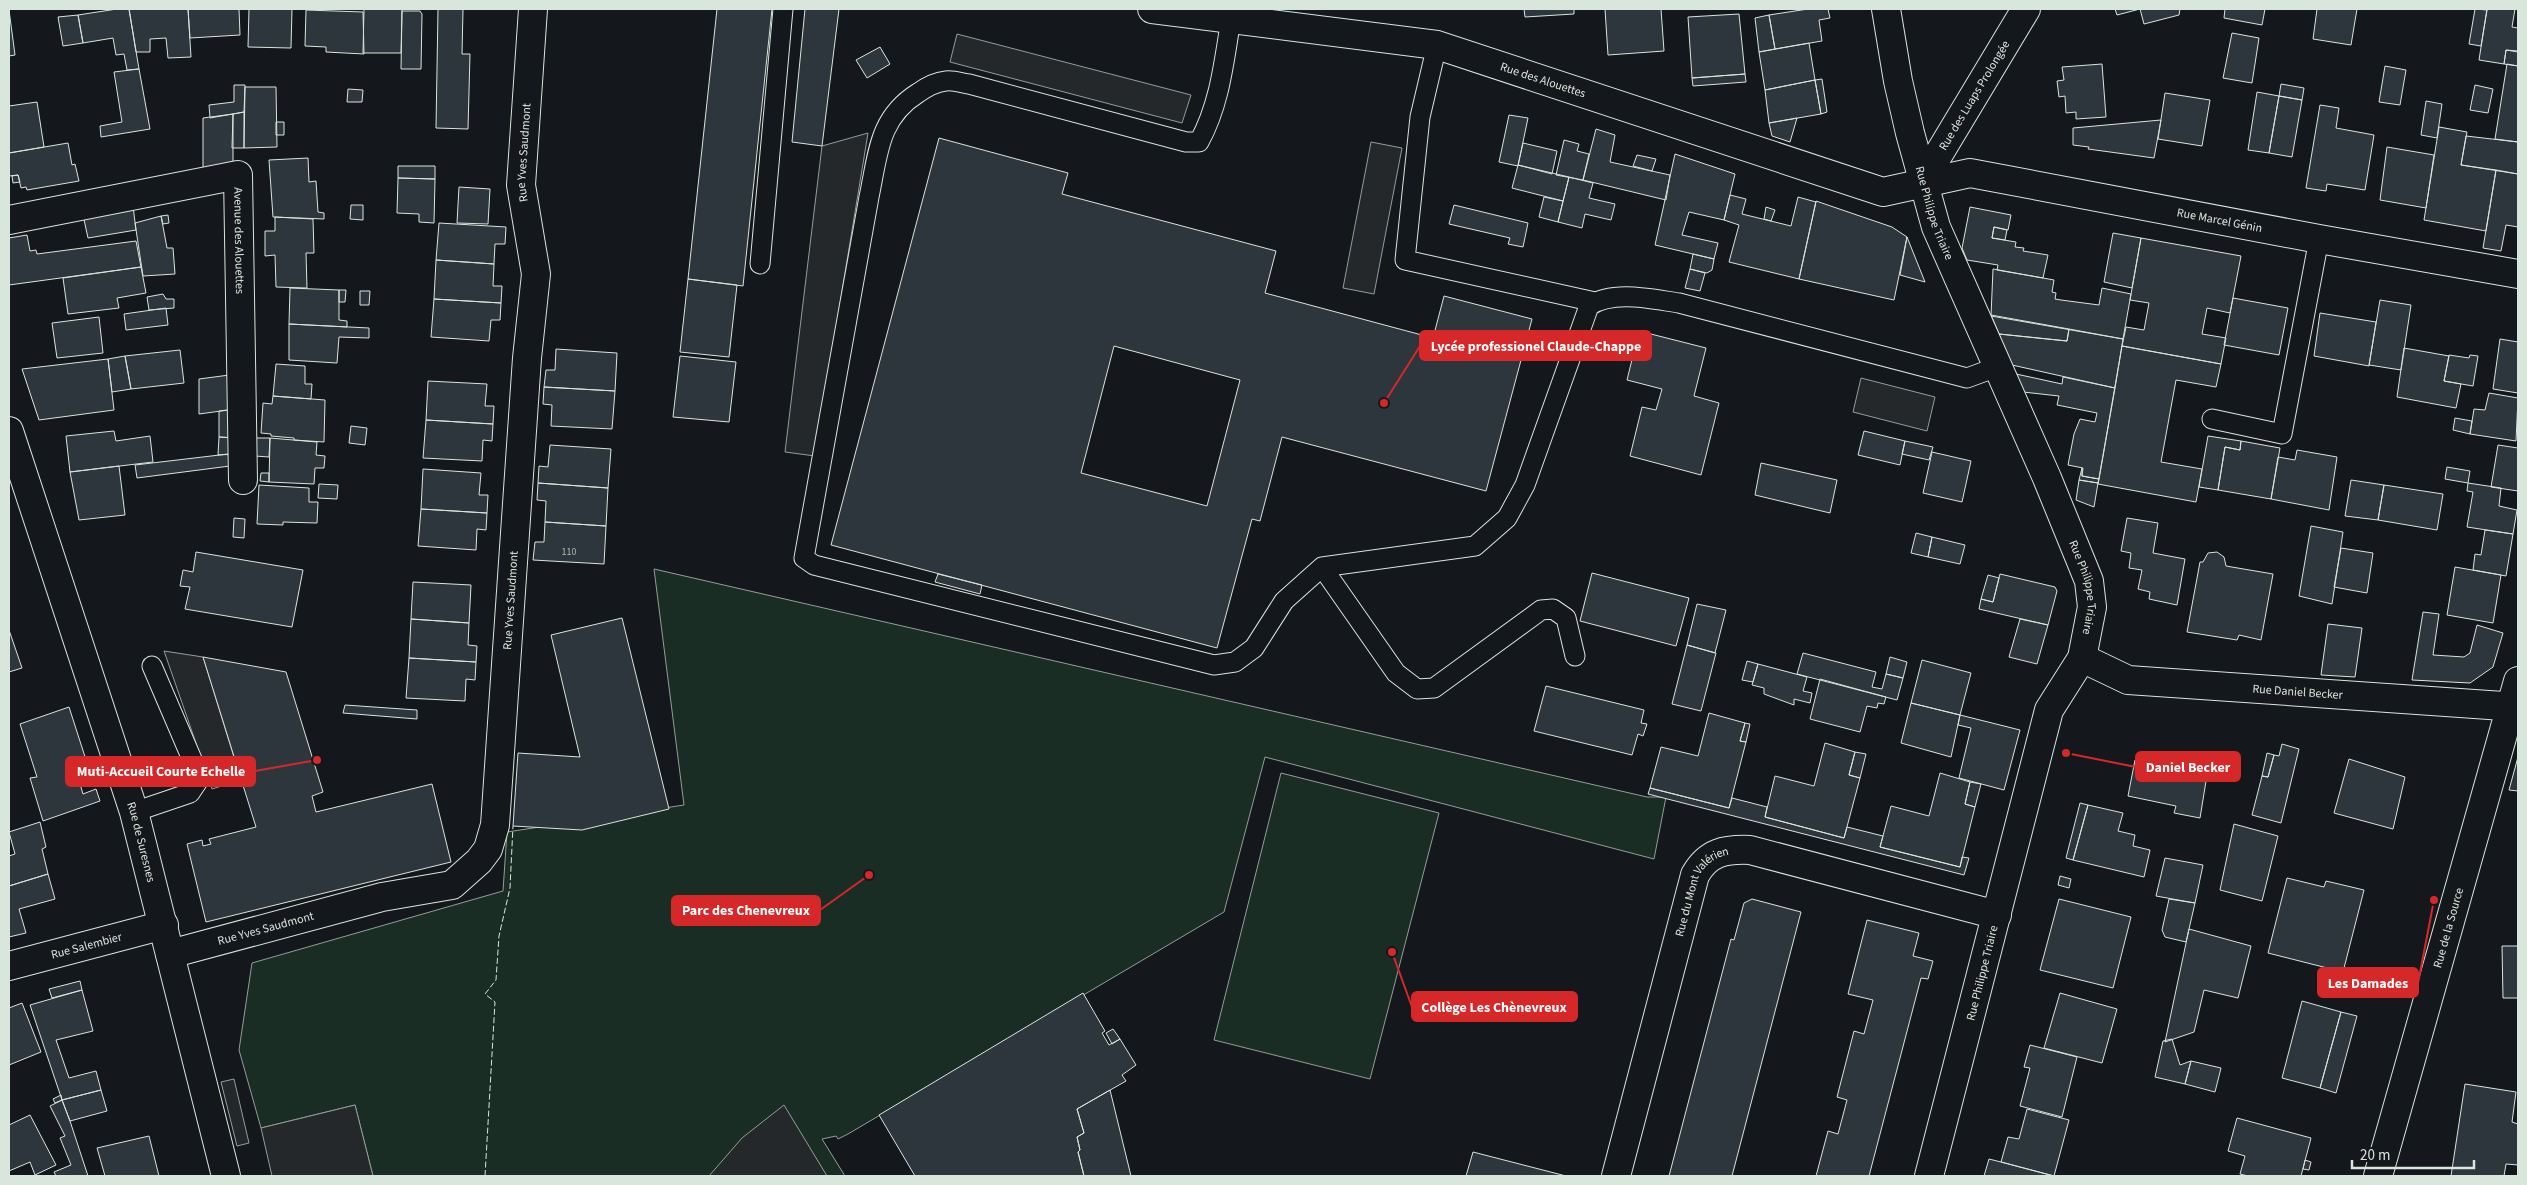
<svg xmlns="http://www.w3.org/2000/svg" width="2527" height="1185" font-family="'Source Sans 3',sans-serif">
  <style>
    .green { fill: #1a2d24; stroke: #939e99 }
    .parking { fill: #24282b; stroke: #939e99 }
    .building { fill: #2c363c; stroke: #d8e6dc; fill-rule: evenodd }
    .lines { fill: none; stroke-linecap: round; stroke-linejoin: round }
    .lane-casing { stroke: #d8e6dc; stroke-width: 21 }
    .street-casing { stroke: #d8e6dc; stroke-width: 30 }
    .lane { stroke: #14181c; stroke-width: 19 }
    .street { stroke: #14181c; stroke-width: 28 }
    .fence { stroke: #d8e6dc; stroke-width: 1; stroke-dasharray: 6 2.5; stroke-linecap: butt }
    .labels { text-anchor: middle; stroke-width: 4; stroke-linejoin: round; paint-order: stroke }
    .number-label { font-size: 10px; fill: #adbab4 }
    .street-label { font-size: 12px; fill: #d8e6dc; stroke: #14181c }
    .leader { fill: none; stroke: #d62828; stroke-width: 2 }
    .callout-dot { fill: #d62828; stroke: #14181c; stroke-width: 2 }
    .callout { fill: #d62828; stroke: #d62828; stroke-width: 2 }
    .callout-label { font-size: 14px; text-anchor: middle; font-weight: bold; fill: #fff }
  </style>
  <rect width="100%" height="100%" fill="#14181c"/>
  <path class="green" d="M654,569L1647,797H1666L1654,859L1265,757L1224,912L848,1134L838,1139L836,1136L822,1139L845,1176H373L355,1105L261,1128L239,1050L252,963L503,891L507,832L684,805Z
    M1281,773L1439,813L1370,1079L1214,1040Z"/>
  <path class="parking" d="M957,34L1191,95L1182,123L950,62Z
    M868,133L815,456L785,452L822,146Z
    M1371,142L1402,148L1374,294L1343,288Z
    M1861,378L1935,397L1927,431L1853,412Z
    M164,651L203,657L241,780L212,789Z
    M234,1079L249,1143L237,1146L221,1082Z
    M355,1105L373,1176H272L261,1128Z
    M784,1105L827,1176H709L742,1138Z"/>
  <path class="building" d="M117,9H129L139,69L127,70L124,54L116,55L113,38L83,43L78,15Z
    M129,9H188L191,57L168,58L166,38L150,39V52H136Z
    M188,9H239L240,35L190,38Z
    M249,9H292L291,48L248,47Z
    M364,9H402L401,53H363Z
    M438,9H463L462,54H470L468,129L436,128Z
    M717,9H772L743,286L688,279Z
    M805,9H839L822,146L792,142Z
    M1524,9H1574V14L1525,17Z
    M1605,9H1661L1664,51L1608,55Z
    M1808,9H1828L1830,18L1819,20L1822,41L1775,49L1769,15Z
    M2115,9H2140L2117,15Z
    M2140,9H2180L2179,15L2144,24Z
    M2225,9H2265L2262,25L2224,18Z
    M2317,9H2357L2351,45L2313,39Z
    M2475,9L2487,10L2481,46L2469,44Z
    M2487,9H2515L2512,27L2518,28V52L2506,50L2504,64L2479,60Z
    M9,10L15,55L9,56Z
    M306,10L363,12L364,54L326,52V47L305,46Z
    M402,11H420L422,14L421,69H401Z
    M1739,14L1745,74L1692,78L1688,17Z
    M78,15L83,43L63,46L58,17Z
    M1769,15L1775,49L1759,52L1755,18Z
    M2232,33L2259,38L2252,83L2223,78Z
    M1809,43L1815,80L1765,90L1759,52Z
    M880,47L890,64L867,78L856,60Z
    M2506,50L2518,51V66L2504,64Z
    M2102,64L2106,117L2076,119V112L2066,113L2065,96L2059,97L2057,81L2064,80L2062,67Z
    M2507,64L2518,66V142L2495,139Z
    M2385,66L2406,70L2400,105L2379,102Z
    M139,69L150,129L101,137L100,126L122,122L114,72Z
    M1745,74L1746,82L1693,86L1692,78Z
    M1822,79L1827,112L1821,114L1815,80Z
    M1815,80L1821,114L1769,123L1765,90Z
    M2281,84L2304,88L2302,100L2279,96Z
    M234,85H245L244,112L210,118L209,105L234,102Z
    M2475,85L2493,89L2488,113L2470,110Z
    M245,87H276L277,147L244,148Z
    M348,89L363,90L362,102H347Z
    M2257,92L2279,96L2269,153L2248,150Z
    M2165,93L2210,100L2202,146L2158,139Z
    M2279,96L2302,100L2292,157L2269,153Z
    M2426,101L2442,104L2437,138L2421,135Z
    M37,102L44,147L9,153V106Z
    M2320,105L2339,108L2336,128L2374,135L2365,190L2327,184L2326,191L2306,188Z
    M244,112V148H232L233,114Z
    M233,114V164L203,170V118Z
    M1509,115L1528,118L1518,166L1499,162Z
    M1797,118L1790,142L1772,136L1769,123Z
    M2161,120L2154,158L2088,149L2089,147L2073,145V128Z
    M276,122H284V135H276Z
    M2439,127L2467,132L2461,165L2496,170L2486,231L2424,220Z
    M1596,129L1615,135L1610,162L1670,175L1666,200L1583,180Z
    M2466,136L2518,142V174L2461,165Z
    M939,138L1068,173L1062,194L1276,251L1265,293L1433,338L1444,296L1532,319L1486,491L1282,437L1260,521L1252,519L1217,648L831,545ZM1114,346L1240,380L1207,506L1081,473Z
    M1564,140L1579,144L1577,151L1589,154L1583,180L1556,175Z
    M68,143L72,165L75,164L79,181L27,190L26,187L21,188L18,175L9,176V153Z
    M1523,143L1557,151L1552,174L1518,165Z
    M2387,147L2434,155L2426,208L2380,200Z
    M1675,154L1735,174L1724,220L1689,212L1682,235L1718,243L1714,259L1655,245Z
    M1637,155L1656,159L1652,171L1633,166Z
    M308,158L309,182L316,181L318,212L324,213V219L273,217L269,160Z
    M1518,165L1569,177L1563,201L1512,188Z
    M398,166H435V179L398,178Z
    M2496,170L2518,174V227L2506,225L2501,251L2483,248Z
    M18,175L20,182L13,183L12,176Z
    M1569,177L1593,183L1589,198L1615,204L1611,220L1585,214L1582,228L1558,222Z
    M398,178L435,179L434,223L419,222V214L397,213Z
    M459,187L490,189L488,224L457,223Z
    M1730,195L1746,199L1742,214L1791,226L1798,197L1816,202L1799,279L1729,262L1739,225L1724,220Z
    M1544,197L1563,201L1558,222L1539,217Z
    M1816,201L1892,227L1907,237L1894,300L1799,279Z
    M351,205H363V220L350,219Z
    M1454,205L1528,223L1523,247L1508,244L1510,238L1449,224Z
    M133,206L136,230L88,238L83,215Z
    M1766,207L1775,210L1771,221L1764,219Z
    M1970,207L2011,215L2008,230L1994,227L1992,238L2016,242L2015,247L2024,248L2023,251L2048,255L2043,278L1997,270L1998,265L1967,260L1962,248Z
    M168,215L169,223L163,224L161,216Z
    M161,216L167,248H173L175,274L143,276L135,223Z
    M275,217L313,219L314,253H306L307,288L276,287L275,255L265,256V231H275Z
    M439,223L506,227L505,244H495L494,264L436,260Z
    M1994,227L2007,230L2005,240L1992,238Z
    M2113,233L2141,238L2132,288L2104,282Z
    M27,235L30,251L36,250L37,254L136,241L141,267L9,285V238Z
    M1907,237L1925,282L1900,275Z
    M2141,238L2241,256L2230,313L2207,308L2202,334L2226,338L2221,364L2122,346L2126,327L2144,330L2149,303L2130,300Z
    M1693,254L1714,259L1712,270L1707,273L1690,269Z
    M436,260L494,264L493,286H502L501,303L434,299Z
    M141,267L146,293L117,298L119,308L68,314L63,278Z
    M1690,269L1705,273L1700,291L1685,288Z
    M1993,269L2054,280L2052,292L2056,293L2055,299L2061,300L2099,305L2102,288L2131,294L2123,339L1991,316Z
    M688,279L737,285L729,357L680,352Z
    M290,288L339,290V320L347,321V327L289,324Z
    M339,290H346L345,302H339Z
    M360,291H370L369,305H360Z
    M163,294L166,299H174V308L149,310L147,297Z
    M2233,298L2288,308L2279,355L2224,345Z
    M434,299L501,303L500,320H491L489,341L431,337Z
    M2380,300L2411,305L2401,370L2369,365Z
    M166,308L168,325L126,330L124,314Z
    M2320,313L2376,322L2369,366L2314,356Z
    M1991,315L2069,329L2067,341L1999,334Z
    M99,317L103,353L57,358L52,323Z
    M289,324L369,328V338L339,337L337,363L289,360Z
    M2069,329L2123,339L2115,388L2012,365L1999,334L2067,341Z
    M1639,331L1706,348L1694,396L1719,403L1701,475L1630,456L1642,407L1656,410L1662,389L1627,380Z
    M2500,339L2518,342V393L2493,389Z
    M2122,346L2221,364L2216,387L2176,380L2161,462L2202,469L2196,502L2098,484Z
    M2404,348L2449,356L2444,381L2461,384L2456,408L2397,397Z
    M556,349L617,353L615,391L544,387L546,370H555Z
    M180,350L184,383L131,389L125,356Z
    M2449,355L2469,358L2470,355L2478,356L2473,386L2444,381Z
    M125,356L131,389L112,392L108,359Z
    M680,356L736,362L729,422L673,417Z
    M108,359L114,410L39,420L22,369Z
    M276,364L305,366V384H312L311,399L273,396Z
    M237,374L236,409L199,414V379Z
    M2016,374L2062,384L2063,377L2115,388L2099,479L2082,476L2083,468L2068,465L2074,434L2080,419L2095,422L2097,413L2057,405L2059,396L2023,392Z
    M428,381L487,384L485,406H494L493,424L426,420Z
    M544,387L615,391L612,429L551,426L552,405L543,404Z
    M2489,393L2518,398L2516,441L2470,434L2474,409L2485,410Z
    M273,396L325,400L324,442L294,440V438L271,436V434L261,433L263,403L272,404Z
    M236,409V438L219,437V411Z
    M2455,418L2472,421L2470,434L2453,430Z
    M426,420L493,424L492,441L483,440L482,461L423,458Z
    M351,426L367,428L365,445L349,443Z
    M114,431L116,441L150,436L153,462L70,472L66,436Z
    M1864,431L1905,441L1900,465L1858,455Z
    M2208,436L2241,441L2240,450L2225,447L2218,490L2199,487Z
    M219,437L236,438L235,454L218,455Z
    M255,438H270L269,457L255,456Z
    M270,438L317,442L316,455L325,456L324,468H315L314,484L269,482Z
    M1905,441L1933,447L1929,460L1902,454Z
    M2241,441L2280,448L2271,499L2218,490L2225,447L2240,450Z
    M550,445L611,449L608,488L538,483L539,466L548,467Z
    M2498,445L2518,448V491L2491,487Z
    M2297,450L2337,457L2329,510L2271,499L2278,457L2295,460Z
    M1932,452L1971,461L1962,502L1923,493Z
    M228,454L230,466L137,478L135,465Z
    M1761,463L1837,480L1830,513L1755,495Z
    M119,466L125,515L79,520L70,472Z
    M2447,467L2470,471L2468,483L2445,479Z
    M2082,468V476L2099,479L2098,483L2079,480Z
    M423,469L481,473L479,495H488L487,513L421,509Z
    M261,473H269V482L260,481Z
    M2079,480L2098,483L2094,507L2076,500Z
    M2351,480L2384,485L2378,520L2345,516Z
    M538,483L608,488L606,526L545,522L546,501L537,500Z
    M2468,483L2501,488L2499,506L2517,510L2513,534L2467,527L2473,492L2467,491Z
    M319,484L338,485L337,499L318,498Z
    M259,485L309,488V502H318L317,523L283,522V525L257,524Z
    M2384,485L2443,494L2437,530L2378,520Z
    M421,509L487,513L486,530L477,529L476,550L418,546Z
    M234,518L245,519L244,538L233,537Z
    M2127,518L2158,523L2153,553L2185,559L2177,605L2149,599L2150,592L2138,589L2142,570L2129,568L2131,553L2121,551Z
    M545,522L606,526L604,564L533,560L535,542H544Z
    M2311,526L2343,532L2332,604L2299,596Z
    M2485,530L2513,534L2506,576L2473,570L2475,554L2481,555Z
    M1916,533L1932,537L1928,557L1911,553Z
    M1932,537L1965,545L1960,564L1928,557Z
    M2341,548L2373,553L2367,593L2334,587Z
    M196,552L303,570L292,627L185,609L190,587L180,586L183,570L193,572Z
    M2217,552L2224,557L2226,566L2273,574L2261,640L2239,635L2237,640L2187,632L2200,562H2203L2208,553Z
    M2455,567L2501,575L2493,623L2447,615Z
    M1592,573L1689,598L1676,646L1580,621Z
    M938,574L982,585L980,594L935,582Z
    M2000,574L2055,587L2057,591L2048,625L1979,609L1981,599L1993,602Z
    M1988,575L1999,578L1993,602L1981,599Z
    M413,582L471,585L469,623L411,619Z
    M1697,604L1726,610L1715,653L1687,645Z
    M2423,612L2439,614L2433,655L2464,657L2470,653L2477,625L2503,633L2493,667L2470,683L2412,680Z
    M622,618L669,809L582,830L513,826L518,753L580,757L551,635Z
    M411,619L469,623L468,645L477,646L476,662L409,658Z
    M2020,619L2048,625L2037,664L2009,657Z
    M2328,624L2362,628L2355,677L2321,675Z
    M9,630L22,668L9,672Z
    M1687,645L1716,653L1701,711L1672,704Z
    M1803,653L1876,672L1872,687L1882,689L1886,674L1903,678L1897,700L1797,674Z
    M203,657L286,672L323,792L312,796L316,812L432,784L451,862L206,922L187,844L202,840L203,846L211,844L209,839L256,827Z
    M1890,657L1907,662L1903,678L1886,674Z
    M409,658L476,662L475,680L466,679L465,701L406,698Z
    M1922,660L1971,673L1960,715L1911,703Z
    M1747,661L1758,664L1753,682L1742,680Z
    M1758,664L1807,677L1803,691L1812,693L1810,703L1794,699V705L1764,694V688L1752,685Z
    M1820,679L1886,697L1884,704L1878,703L1877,708L1867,706L1860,732L1810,719Z
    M1546,686L1644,710L1641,723L1647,724L1643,736L1638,734L1632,755L1534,731Z
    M1911,703L1960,715L1951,757L1901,743Z
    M345,705L417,710V719L343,713Z
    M69,707L87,763L75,767L83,794L96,789L100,801L43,821L30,778L37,777L20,724Z
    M1709,713L1745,723L1740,741L1746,742L1729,808L1650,788L1661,747L1698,756Z
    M1960,715L2020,730L2004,790L1959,778L1971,728L1958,725Z
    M1745,723L1750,724L1746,742L1740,741Z
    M1825,743L1855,752L1849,775L1860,778L1844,838L1765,817L1775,776L1814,786Z
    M2282,744L2299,749L2281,823L2252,815L2262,776L2268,777L2274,755L2279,756Z
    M1855,752L1866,754L1860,778L1849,775Z
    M2267,753L2274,755L2268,777L2262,776Z
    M2518,757V791L2509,790Z
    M2349,759L2405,777L2393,829L2334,813Z
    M2135,760L2207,775L2200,818L2174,813L2176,806L2128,796Z
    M1940,773L1970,782L1965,804L1975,807L1960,867L1880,847L1891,806L1929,816Z
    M1970,782L1981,784L1975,807L1965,804Z
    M1650,788L1729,808L1732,798L1767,807L1765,817L1844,838L1847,827L1883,836L1880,847L1960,867L1962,857L1969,858L1964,875L1648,794Z
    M2080,803L2088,805L2073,860L2066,858Z
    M2088,805L2123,813L2118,831L2135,835L2133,846L2150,850L2144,877L2073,860Z
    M40,822L46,847L42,849L48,874L9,886V856L15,854L9,832Z
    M2234,824L2278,836L2262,901L2220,890Z
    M2165,858L2203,865L2195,903L2156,896Z
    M48,874L55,899L19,909L26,933L9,937V886Z
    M2060,876L2071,879L2069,888L2058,885Z
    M2287,878L2324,887L2326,881L2364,890L2343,972L2268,953Z
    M1752,899L1801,912L1732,1176H1669L1731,939L1734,940L1744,903Z
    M2059,899L2131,917L2113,988L2040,970Z
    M2169,899L2195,903L2186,942L2165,937L2162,930Z
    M1867,920L1919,933L1913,956L1933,961L1928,979L1921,978L1869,1176H1816L1828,1131L1838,1134L1847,1100L1837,1097L1854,1031L1864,1034L1873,1000L1848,994Z
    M2189,929L2251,946L2238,998L2204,990L2194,1032L2165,1042Z
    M2502,946H2518V998H2503Z
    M80,981L82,990L52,998L49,989Z
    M82,990L93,1031L56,1040L69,1078L96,1071L101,1090L62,1100L30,1005Z
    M1083,993L1105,1031L1102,1033L1109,1045L1120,1039L1136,1065L1122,1075L1126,1081L1077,1109L1084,1133L1077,1137L1080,1150L1078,1152L1084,1176H915L879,1115Z
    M2060,993L2117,1009L2102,1063L2044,1048Z
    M2302,1001L2341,1012L2320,1088L2282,1078Z
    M22,1003L41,1052L9,1065V1008Z
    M2341,1012L2357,1016L2336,1093L2320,1088Z
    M1113,1029L1120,1039L1112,1044L1106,1033Z
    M2172,1039L2180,1065L2191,1061L2185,1084L2155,1077L2163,1041Z
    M2030,1045L2077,1057L2062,1117L2020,1106L2030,1068L2024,1067Z
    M2191,1061L2221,1068L2215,1092L2185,1084Z
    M2465,1084L2516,1092L2512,1122L2518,1124V1165L2506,1164L2504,1176H2451Z
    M101,1090L107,1111L70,1121L62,1100Z
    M1110,1090L1131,1176H1084L1078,1152L1080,1150L1077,1137L1084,1133L1077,1109Z
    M61,1095L62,1100L55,1103L53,1099Z
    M62,1100L70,1121L88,1176H56L54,1172L71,1165L60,1138L65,1136L50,1106Z
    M2027,1109L2069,1120L2054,1176L2001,1162L2008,1137L2019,1139Z
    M30,1115L56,1165L35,1175L30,1162L9,1171V1125Z
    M2237,1118L2311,1138L2301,1176H2248L2240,1174L2245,1156L2228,1151Z
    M149,1136L159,1176H105L97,1148Z
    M1473,1152L1566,1176H1466Z
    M1989,1159L2001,1162L2054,1176H1984Z
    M2305,1160L2311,1162L2309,1170L2303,1169Z"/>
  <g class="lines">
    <defs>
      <path id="lane" d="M1231,19C1224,61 1220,104 1199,142H1186L969,84C962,83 953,80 946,81C936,82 925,88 918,93C878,118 878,155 869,197L804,558L814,565L1214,665L1235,662L1254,648L1284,601L1322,567L1475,546L1507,518L1525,485L1589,306C1613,290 1651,299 1679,303L1967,378L1997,367
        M1437,45L1420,117L1405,260L1595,302
        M760,264L783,9
        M2212,419L2282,434L2319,239
        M1322,567L1396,673L1417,689L1434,688L1541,610L1553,609L1566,618L1575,656
        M134,812L190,793L200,778L152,666"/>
      <g id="street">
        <path id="s1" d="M1152,9L1437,45L1883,192L1970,173L2319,239L2518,274"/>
        <path id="s2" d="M1886,9L1898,81L1910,133L1936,227L2047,478L2089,581L2092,607L2082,658L2049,710L1929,1176"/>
        <path id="s3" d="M1922,182L2026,9"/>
        <path id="s4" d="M9,220L238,175L243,480"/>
        <path id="s5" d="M9,431L134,812L226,1176"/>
        <path id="s6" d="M2082,658L2128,680L2518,707"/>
        <path id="s7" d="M170,954L382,897L452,885L479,861L488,849L495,825L527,358L536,274L521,185L533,9"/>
        <path id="s8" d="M9,966L164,925"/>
        <path id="s9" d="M1616,1176L1695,875C1708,852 1725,849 1750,850L1997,915"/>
        <path id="s10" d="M2378,1176L2518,681"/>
      </g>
    </defs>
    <use href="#lane" class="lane-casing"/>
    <use href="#street" class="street-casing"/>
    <use href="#lane" class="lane"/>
    <use href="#street" class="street"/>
    <path class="fence" d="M485,1176L495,1002L485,994L496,980L499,936L510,888L513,826"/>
  </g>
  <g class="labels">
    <g class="number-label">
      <text x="569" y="555">110</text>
    </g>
    <g class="street-label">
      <text dy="4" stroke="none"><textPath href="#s1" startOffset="399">Rue des Alouettes</textPath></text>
      <text dy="4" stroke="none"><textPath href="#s3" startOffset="101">Rue des Luaps Prolongée</textPath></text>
      <text dy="4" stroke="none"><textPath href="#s7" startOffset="1042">Rue Yves Saudmont</textPath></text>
      <text dy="4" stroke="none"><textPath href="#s2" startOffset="210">Rue Philippe Triaire</textPath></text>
      <text dy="4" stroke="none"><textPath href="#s1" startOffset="1100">Rue Marcel Génin</textPath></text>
      <text dy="4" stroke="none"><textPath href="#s4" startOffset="299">Avenue des Alouettes</textPath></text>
      <text dy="4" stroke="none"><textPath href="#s2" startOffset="615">Rue Philippe Triaire</textPath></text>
      <text dy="4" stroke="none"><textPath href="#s7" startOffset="592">Rue Yves Saudmont</textPath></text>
      <text dy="4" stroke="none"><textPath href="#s6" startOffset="221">Rue Daniel Becker</textPath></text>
      <text dy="4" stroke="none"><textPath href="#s5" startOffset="432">Rue de Suresnes</textPath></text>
      <text dy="4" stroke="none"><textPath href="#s9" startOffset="301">Rue du Mont Valérien</textPath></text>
      <text dy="4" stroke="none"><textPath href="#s7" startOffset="99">Rue Yves Saudmont</textPath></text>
      <text dy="4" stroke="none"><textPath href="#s10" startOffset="258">Rue de la Source</textPath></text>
      <text dy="4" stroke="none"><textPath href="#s8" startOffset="80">Rue Salembier</textPath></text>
      <text transform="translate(1982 973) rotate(-76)" y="4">Rue Philippe Triaire</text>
    </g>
  </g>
  <path class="leader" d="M1384 403L1420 346M2066 753L2136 767M317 760L255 771M869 875L820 910M2434 900L2418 983M1392 952L1412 1007"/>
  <g class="callout-dot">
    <circle cx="1384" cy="403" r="5"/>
    <circle cx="2066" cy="753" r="5"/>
    <circle cx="317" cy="760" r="5"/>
    <circle cx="869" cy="875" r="5"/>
    <circle cx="2434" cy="900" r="5"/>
    <circle cx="1392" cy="952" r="5"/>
  </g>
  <g class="callout">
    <rect x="1420" y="331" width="231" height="29" rx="5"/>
    <rect x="2136" y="752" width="104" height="29" rx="5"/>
    <rect x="66" y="757" width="189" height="29" rx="5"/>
    <rect x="672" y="896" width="148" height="29" rx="5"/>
    <rect x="2318" y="968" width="100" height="29" rx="5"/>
    <rect x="1412" y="992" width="165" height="29" rx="5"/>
  </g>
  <g class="callout-label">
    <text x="1536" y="351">Lycée professionel Claude-Chappe</text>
    <text x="2188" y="772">Daniel Becker</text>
    <text x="161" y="776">Muti-Accueil Courte Echelle</text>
    <text x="746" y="915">Parc des Chenevreux</text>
    <text x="2368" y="988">Les Damades</text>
    <text x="1494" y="1012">Collège Les Chènevreux</text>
  </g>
  <rect width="2527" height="1185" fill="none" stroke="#d8e6dc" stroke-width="20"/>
  <path d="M2352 1160v8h122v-8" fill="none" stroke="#d8e6dc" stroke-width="2.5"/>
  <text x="2360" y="1160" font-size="15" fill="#d8e6dc" stroke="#14181c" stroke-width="4" paint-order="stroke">20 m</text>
</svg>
